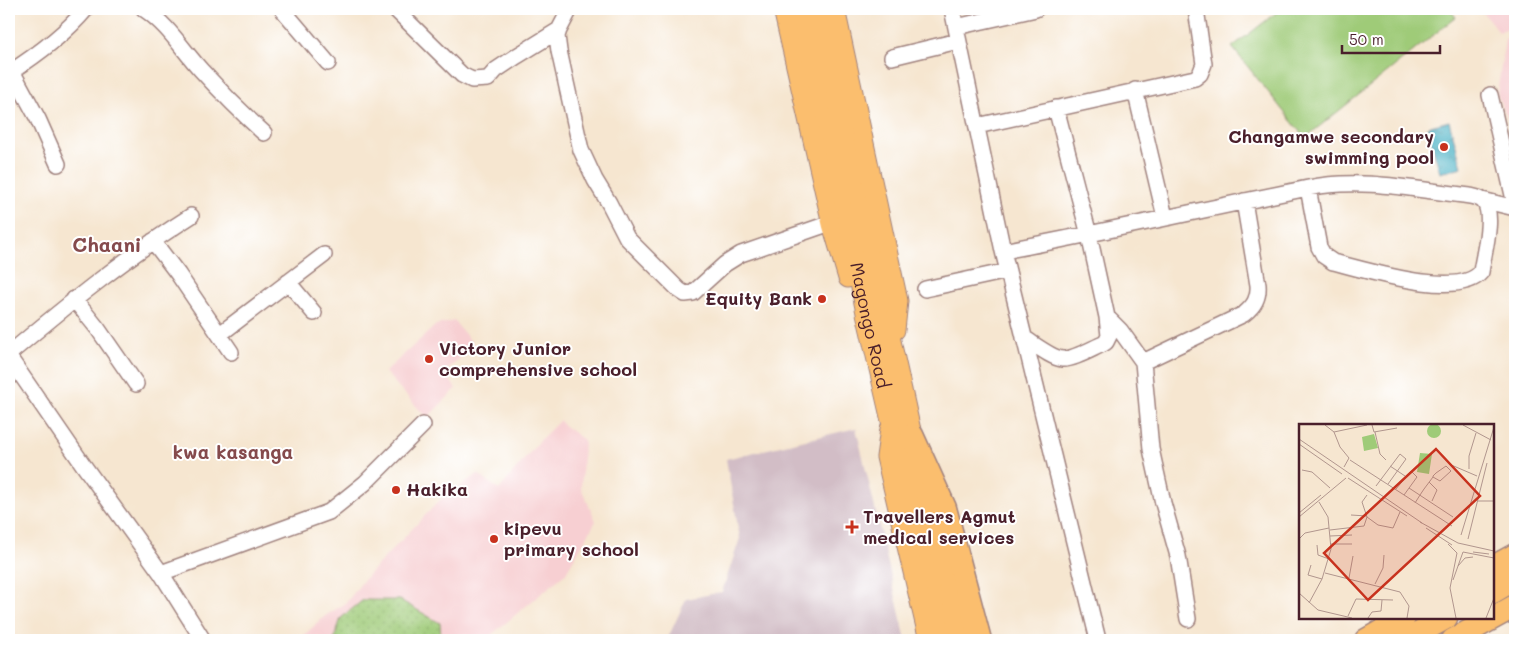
<svg xmlns="http://www.w3.org/2000/svg" width="1524" height="649" font-family="Mali,sans-serif">
  <style>
    .built { fill: #f7cfd2 }
    .industrial { fill: #d2bdc6 }
    .grass { fill: url(#grass-dots); stroke: #747552 }
    .garden { fill: #9fcb78; stroke: #747552 }
    .water { fill: url(#water-ripples); stroke: #466676 }
    .lines { fill: none; stroke-linecap: round; stroke-linejoin: round }
    .minor-casing { stroke: #a0827e; stroke-width: 18 }
    .major-casing { stroke: #a0827e; stroke-width: 21 }
    .highway-casing { stroke: #a0827e; stroke-width: 25 }
    .minor { stroke: #fff; stroke-width: 15 }
    .major { stroke: #fbbe6e; stroke-width: 19 }
    .highway { stroke: #fbbe6e; stroke-width: 22 }
    .poi-dot { fill: #c8321e; stroke: #fff; stroke-width: 2 }
    .labels { text-anchor: middle; stroke-width: 4; stroke-linejoin: round; paint-order: stroke }
    .poi-label { font-size: 18px; font-weight: bold; fill: #4a1f2b; stroke: #fff; text-anchor: start }
    .street-label { font-size: 18px; fill: #4a1f2b; stroke: #fff }
    .neighbourhood-label { font-size: 19px; font-weight: bold; fill: #854a4c; stroke: #fff }
    .quarter-label { font-size: 20px; font-weight: bold; fill: #854a4c; stroke: #fff }
    .inset-road { fill: none; stroke: #b1968e; stroke-width: 1 }
    .view { fill: #c8321e; fill-opacity: 0.15; stroke: #c8321e; stroke-width: 2.5 }
    .inset-edge { fill: none; stroke: #4a1f2b; stroke-width: 2.5 }
  </style>
  <defs>
    <pattern id="grass-dots" width="8" height="8" patternUnits="userSpaceOnUse" patternTransform="scale(1.25)"><rect width="8" height="8" fill="#9fcb78"/><path d="M2 2h.1M6 6h.1" fill="none" stroke="#8aae68" stroke-width="1.8" stroke-linecap="round"/></pattern>
    <pattern id="water-ripples" width="26" height="14" patternUnits="userSpaceOnUse" patternTransform="scale(1.25)"><rect width="26" height="14" fill="#43aec2"/><path d="M2 4q2-2 4 0t4 0M15 11q2-2 4 0t4 0" fill="none" stroke="#3a8d9e"/></pattern>
  </defs>
  <rect width="100%" height="100%" fill="#fff"/>
  <filter id="ink" filterUnits="userSpaceOnUse"><feTurbulence type="fractalNoise" baseFrequency=".02" numOctaves="2"/><feDisplacementMap in="SourceGraphic" scale="10" xChannelSelector="R" yChannelSelector="G"/><feConvolveMatrix kernelMatrix="1 2 1 2 8 2 1 2 1" color-interpolation-filters="sRGB"/></filter>
  <filter id="wash" filterUnits="userSpaceOnUse"><feTurbulence type="fractalNoise" baseFrequency=".0096" numOctaves="4" result="noise"/><feDisplacementMap in="SourceGraphic" scale="20" xChannelSelector="R" yChannelSelector="G"/><feGaussianBlur stdDeviation="1.12" result="paint"/><feColorMatrix in="noise" values="0 0 0 0 0 0 0 0 0 0 0 0 0 0 0 0 0 1.4 0 .05"/><feComposite in="paint" operator="in"/></filter>
  <g filter="url(#wash)">
    <rect width="100%" height="100%" fill="#f6e6d0"/>
    <path class="built" d="M1480,9H1515V25L1499,32Z
      M1515,35V136L1497,94L1505,39Z
      M454,321L474,345L445,372L456,389L427,418L385,372L436,325Z
      M560,420L562,424L584,440L581,488L596,521L565,574L485,640H303L301,638L325,616L346,603L366,577L440,500L478,474L499,490L542,438Z"/>
    <path class="industrial" d="M856,428L906,640H667L686,599L722,592L740,538L726,459Z"/>
    <path class="grass" d="M363,600H400L440,623L441,640H334L341,618Z"/>
    <path class="garden" d="M1281,9H1449L1456,17L1305,138L1232,47Z"/>
    <path class="water" d="M1449,121L1462,167L1440,173L1427,127Z"/>
  </g>
  <g filter="url(#ink)">
    <g class="lines">
      <defs>
        <path id="minor" d="M144,9C168,25 182,49 201,70C221,92 242,113 264,133
          M282,9L328,63
          M395,9L462,75L472,80L488,79L496,70L517,56L559,30L570,9
          M952,9L1003,251L1098,640
          M956,27L1036,9
          M559,30L557,36L559,51L581,150L595,180L609,203L627,238L679,290L685,294L693,293L725,264L741,254L822,226L832,224
          M892,57L958,41
          M12,71L38,119L58,164
          M9,73C37,55 65,34 86,9
          M1135,90L1165,217
          M1490,95L1515,204
          M977,126L1195,78L1200,74L1204,64L1196,9
          M1482,200L1515,208
          M153,241L178,274L231,352
          M1003,251C1105,232 1206,209 1308,188C1361,177 1417,190 1470,196C1475,197 1481,198 1484,202C1495,215 1483,256 1481,272C1459,300 1363,269 1333,262L1324,256L1319,247L1308,188
          M288,282L314,313
          M925,289L1008,271
          M74,299L98,329L136,384
          M1107,317L1120,330L1143,362L1151,449L1163,503L1178,556L1188,619
          M220,334L324,255
          M1024,338C1034,344 1052,358 1062,359C1073,360 1093,348 1103,344L1106,342L1109,336L1107,317L1089,235L1056,108
          M9,354C67,305 126,257 191,216
          M9,357L84,466L161,573L203,640
          M1143,362L1244,314C1254,306 1259,298 1258,285L1244,201
          M161,573L329,512L365,483L423,425"/>
        <g id="major">
          <path d="M783,9L832,224L848,278"/>
          <path id="s1" d="M800,9L833,147L866,313L891,421L947,640"/>
          <path d="M817,9L912,435L962,640"/>
          <path d="M835,9L898,301L895,330"/>
          <path d="M890,429L886,457L929,640"/>
        </g>
        <path id="highway" d="M912,435L945,508L980,640
          M1493,567L1515,555
          M1493,592L1515,579
          M1366,640L1404,618
          M1407,640L1446,618
          M1453,640L1515,606"/>
      </defs>
      <use href="#minor" class="minor-casing"/>
      <use href="#major" class="major-casing"/>
      <use href="#highway" class="highway-casing"/>
      <use href="#minor" class="minor"/>
      <use href="#major" class="major"/>
      <use href="#highway" class="highway"/>
    </g>
  </g>
  <g class="poi-dot">
    <circle cx="1444" cy="147" r="5"/>
    <circle cx="822" cy="299" r="5"/>
    <circle cx="429" cy="359" r="5"/>
    <circle cx="396" cy="490" r="5"/>
    <path d="M849.5 519.5h5v5h5v5h-5v5h-5v-5h-5v-5h5z"/>
    <circle cx="494" cy="539" r="5"/>
  </g>
  <g class="labels">
    <g class="poi-label">
      <text x="1434" y="143" text-anchor="end">Changamwe secondary<tspan x="1434" dy="21">swimming pool</tspan></text>
      <text x="812" y="305" text-anchor="end">Equity Bank</text>
      <text x="439" y="355">Victory Junior<tspan x="439" dy="21">comprehensive school</tspan></text>
      <text x="406" y="496">Hakika</text>
      <text x="863" y="523">Travellers Agmut<tspan x="863" dy="21">medical services</tspan></text>
      <text x="504" y="535">kipevu<tspan x="504" dy="21">primary school</tspan></text>
    </g>
    <g class="street-label">
      <text dy="6" stroke="none"><textPath href="#s1" startOffset="324">Magongo Road</textPath></text>
    </g>
    <g class="neighbourhood-label">
      <text x="233" y="459">kwa kasanga</text>
    </g>
    <g class="quarter-label">
      <text x="107" y="252">Chaani</text>
    </g>
  </g>
  <g transform="translate(1299 424)">
    <rect width="195" height="195" fill="#f6e6d0"/>
    <path d="M128 7a7 7 0 1 1 14 0a7 7 0 1 1-14 0Z" fill="#9fcb78"/>
    <path d="M75,10L79,24L65,27L63,13ZM121,29L133,30L130,50L118,48Z" fill="#9fcb78"/>
    <path class="inset-road" d="M26,1L35,8L41,23L50,34L45,43M73,1L75,8L98,4M164,1L192,16M35,8L68,1M76,8L81,30L87,36M0,15L123,99M0,20L43,50M51,36L153,102M150,40L178,52M91,42L106,52M170,45V32L177,9M3,46L13,48L31,64M49,54L108,92M130,58L138,66L133,77M77,62L101,30L107,35L89,60M110,64L154,93M97,65L112,47L118,53L105,71M178,77H195M116,79L121,71L125,65L134,53V52L137,49L147,42L152,47L141,57L134,53M0,89L22,71M52,91L68,92M0,93L47,54M68,93L79,101L94,104L101,88M121,98L159,119L195,127M127,104L153,121M31,106L65,102L68,93L63,78L68,71M162,111L195,3M31,112L53,111M0,115L6,109L30,104M169,115L188,39M32,120H53M149,120L158,129L151,164L157,194M18,121L19,131L30,135M164,128L195,134M174,128L190,130M12,141L9,151L23,155M159,142L166,134L174,133M26,149L101,168L110,182L108,194M50,154L54,132M154,156L164,128M76,160L84,144L85,131M0,169L19,186L53,194M10,179L23,155L32,125L29,93L20,78M49,192L57,175L94,176M69,194L73,188L82,187L83,176M187,194L195,174"/>
    <path class="view" d="M137,25L181,72L69,176L25,129Z"/>
    <rect width="195" height="195" class="inset-edge"/>
  </g>
  <rect width="1524" height="649" fill="none" stroke="#fff" stroke-width="30"/>
  <path d="M1342 45v8h98v-8" fill="none" stroke="#4a1f2b" stroke-width="2.5"/>
  <text x="1349" y="45" font-size="15" fill="#4a1f2b" stroke="#ffffff" stroke-width="4" paint-order="stroke">50 m</text>
</svg>
